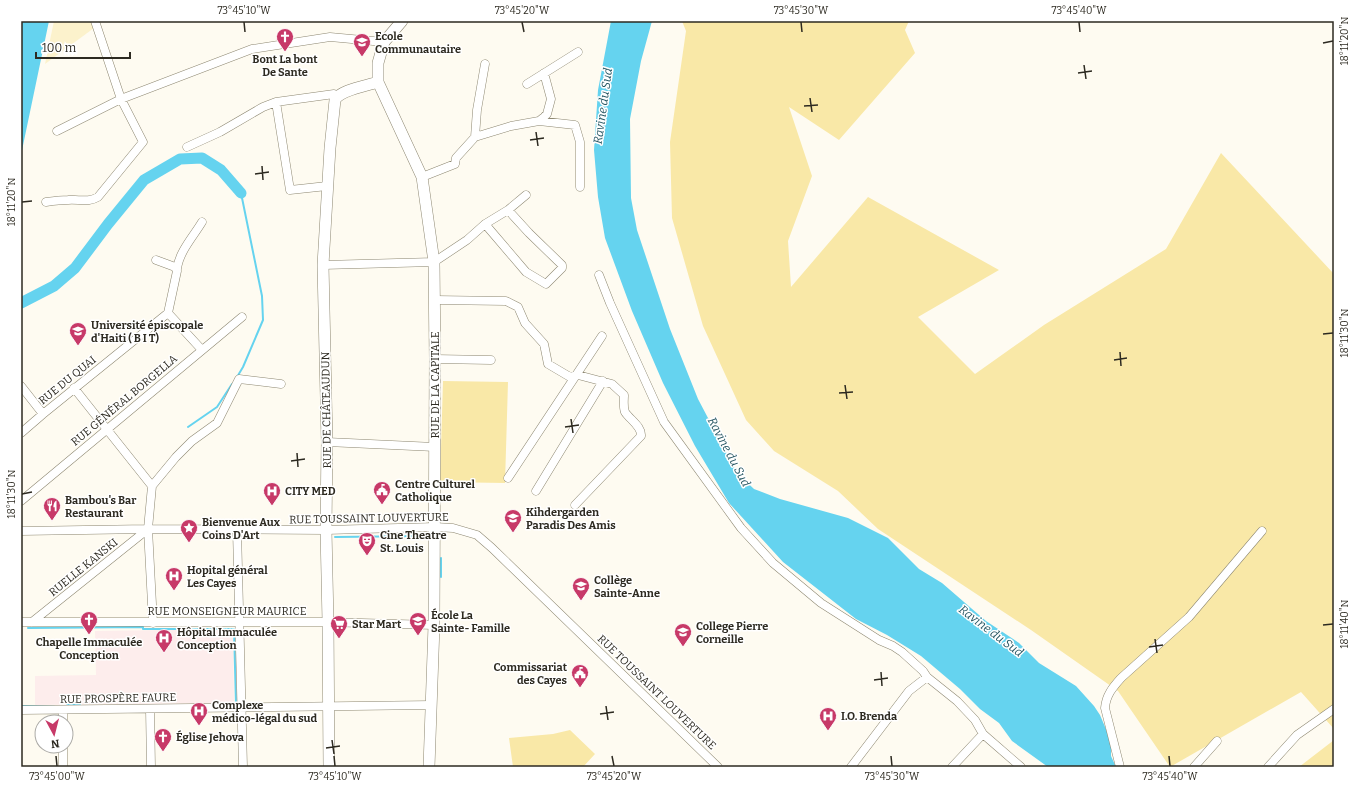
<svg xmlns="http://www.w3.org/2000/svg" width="1355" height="788" font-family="Bitter,serif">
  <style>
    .medical { fill: #fdedec }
    .green { fill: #f9e8a7 }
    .sand { fill: #fcf2cc }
    .water { fill: #65d3ef }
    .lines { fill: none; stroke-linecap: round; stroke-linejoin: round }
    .stream { stroke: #65d3ef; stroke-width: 2 }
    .river { stroke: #65d3ef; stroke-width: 11 }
    .street-casing { stroke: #8d8771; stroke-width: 9 }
    .secondary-casing { stroke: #8d8771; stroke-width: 12 }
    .street { stroke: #fff; stroke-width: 8 }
    .secondary { stroke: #fff; stroke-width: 11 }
    .ticks { fill: none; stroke: #2d2a21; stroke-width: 1.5 }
    .labels { text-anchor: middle; stroke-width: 3; stroke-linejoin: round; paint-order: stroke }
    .poi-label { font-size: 11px; font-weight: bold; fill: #2d2a21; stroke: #fff; text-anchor: start }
    .street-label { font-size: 11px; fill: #2d2a21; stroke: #fff }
    .water-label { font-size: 12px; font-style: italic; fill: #275763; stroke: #fff }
    .neatline { fill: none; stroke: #2d2a21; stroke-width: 1.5 }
    .ticks-label { font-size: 10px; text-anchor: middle; fill: #2d2a21 }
  </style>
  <rect width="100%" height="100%" fill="#fefbf1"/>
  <path class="medical" d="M233,629L234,703L35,705V676L96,675L95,631Z"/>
  <path class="green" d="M682,21H909L905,30L915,53L839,140L789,107L812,176L788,241L791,287L868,197L999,270L918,317L975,374L1044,325L1166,249L1221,153L1334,274V729L1301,692L1170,767L1118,691L1031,630L878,529L838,491L774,451L746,420L703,326L672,218L670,142L686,31Z
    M443,381L508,382L505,483L440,482Z
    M570,730L595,754L583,767H513L509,738L553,734Z
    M1334,740V767H1299Z"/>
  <path class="sand" d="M54,21H92L94,28L45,64Z"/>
  <path class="water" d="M21,21H49L21,155Z
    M611,21H652L641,61L630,119L631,198L637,230L670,329L698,399L737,473L754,489L780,499L848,518L888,538L919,569L942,583L986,621L1019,643L1039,663L1076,686L1094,706L1100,715L1111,741V756L1116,767H1048L1012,741L999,723L980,709L960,689L921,656L887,635L856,619L783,562L729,503L695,446L663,383L632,311L605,238L598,197L594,150L598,90Z"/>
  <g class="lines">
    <path class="stream" d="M237,377L243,367L263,320L262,296L241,193
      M188,427L217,407L232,384
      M335,537L426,536L430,538
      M441,577V558
      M28,628L143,627V629H234L236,705H234
      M67,705H80
      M21,706H54"/>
    <path class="river" d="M21,303L54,286L75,268L108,224L144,180L180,159L202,158L221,170L241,193"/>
    <defs>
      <path id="street" d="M527,84L578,52
        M276,102L290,190L327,186
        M539,121L575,125L580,142V187
        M57,131L121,99L252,49L330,37L384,42
        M475,137L477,110L485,64
        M187,147L220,132L263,107L276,102L334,94L336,97
        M422,177L455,164L456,158L475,137L511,126L539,121L544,117L547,114L551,99L544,73
        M46,202C53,201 60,200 68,200C79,199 88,203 98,197L143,142L121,99L95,21
        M485,224L526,272L546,284L562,268V265L529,233L508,210
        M323,265L434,262L467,240L485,224L508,210L526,195
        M177,269C179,252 193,237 202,222
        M599,275L610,303L664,422L741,528L773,563L821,603L879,640L893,646L902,652L923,671L927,677L957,701L975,720L983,734L1021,767
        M435,300L506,301L518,307L525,323L544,344L548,364L570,377L578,375L612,384L624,395C624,400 623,407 625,412C629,419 642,426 641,436L575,505
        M168,313L202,350
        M435,359L491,360
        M21,386L43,414
        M74,388L152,486
        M21,433L43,414L168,313L177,271L175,267L156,260
        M327,442L435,447
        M508,478L602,336
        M536,491L603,381
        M21,501L242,317
        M237,530L243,767
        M21,531L148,529L326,530L435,527L453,528L477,535L492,548L718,767
        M21,622H325L434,625
        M32,622L148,529
        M153,623L148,529L152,486L176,457L192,441L217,423L239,379L281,384
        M150,709L151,767
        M21,710L432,705
        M63,710V722
        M63,746V767
        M851,767L909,691L927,677
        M952,767L983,734
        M1120,767L1105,708C1106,695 1113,687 1121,678L1189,617L1262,531
        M1194,767L1217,741
        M1268,767L1297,735L1334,709"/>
      <path id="secondary" d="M402,21L384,42L378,63V82L422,177L434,262L435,359L434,625L429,767
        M329,767L328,622L326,530L327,442L323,265L330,148L335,100C340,90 366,86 378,82"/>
    </defs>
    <use href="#street" class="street-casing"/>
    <use href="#secondary" class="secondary-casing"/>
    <use href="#street" class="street"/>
    <use href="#secondary" class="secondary"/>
  </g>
  <path class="ticks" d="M244,22L245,32M522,22L524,32M801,22L802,32M1079,22L1080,32M1323,43L1333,41M1084,65L1086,79M1078,73L1092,71M810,98L812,112M804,106L818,105M536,132L538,146M530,140L544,138M262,166L263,180M255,174L269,172M22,202L32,201M1323,334L1333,333M1120,352L1121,366M1114,360L1127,358M845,385L847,399M839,393L853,392M571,419L573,433M565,427L579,425M297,453L298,467M291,461L305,459M22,494L32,492M1323,625L1333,624M1155,639L1157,653M1149,647L1163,645M881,672L882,686M874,680L888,678M606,706L608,720M600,714L614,712M332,740L334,754M326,748L340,746M56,756L57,766M334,756L335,766M612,756L614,766M891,756L892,766M1169,756L1170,766"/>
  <defs>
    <symbol id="church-pin" viewBox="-11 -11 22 30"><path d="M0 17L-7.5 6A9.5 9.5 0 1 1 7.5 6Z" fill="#c73968" stroke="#fff"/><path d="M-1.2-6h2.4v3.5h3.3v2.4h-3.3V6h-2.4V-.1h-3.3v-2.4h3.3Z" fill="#fff"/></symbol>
    <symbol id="school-pin" viewBox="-11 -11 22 30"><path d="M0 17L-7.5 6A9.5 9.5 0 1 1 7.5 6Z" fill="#c73968" stroke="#fff"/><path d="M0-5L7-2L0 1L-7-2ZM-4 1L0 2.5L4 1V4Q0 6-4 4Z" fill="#fff"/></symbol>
    <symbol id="university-pin" viewBox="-11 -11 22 30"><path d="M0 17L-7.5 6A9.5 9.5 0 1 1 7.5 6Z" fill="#c73968" stroke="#fff"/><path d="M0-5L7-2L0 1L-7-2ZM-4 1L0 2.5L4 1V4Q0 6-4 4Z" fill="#fff"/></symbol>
    <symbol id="civic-pin" viewBox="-11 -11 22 30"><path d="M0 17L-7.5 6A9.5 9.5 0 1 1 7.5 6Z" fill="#c73968" stroke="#fff"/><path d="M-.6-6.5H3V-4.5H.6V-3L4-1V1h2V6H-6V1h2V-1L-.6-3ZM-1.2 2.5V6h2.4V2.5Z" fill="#fff"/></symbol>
    <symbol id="hospital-pin" viewBox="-11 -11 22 30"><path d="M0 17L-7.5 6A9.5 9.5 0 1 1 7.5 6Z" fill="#c73968" stroke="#fff"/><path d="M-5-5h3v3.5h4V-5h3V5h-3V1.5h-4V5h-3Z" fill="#fff"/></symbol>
    <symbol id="restaurant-pin" viewBox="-11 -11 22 30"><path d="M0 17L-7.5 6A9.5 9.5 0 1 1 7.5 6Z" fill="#c73968" stroke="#fff"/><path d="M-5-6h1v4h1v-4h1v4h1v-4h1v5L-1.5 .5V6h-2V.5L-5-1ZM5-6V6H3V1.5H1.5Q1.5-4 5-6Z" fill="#fff"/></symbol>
    <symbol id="sight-pin" viewBox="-11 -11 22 30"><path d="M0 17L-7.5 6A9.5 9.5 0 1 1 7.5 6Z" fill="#c73968" stroke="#fff"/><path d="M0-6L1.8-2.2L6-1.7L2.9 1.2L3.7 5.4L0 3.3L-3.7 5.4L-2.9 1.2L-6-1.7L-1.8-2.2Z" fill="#fff"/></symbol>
    <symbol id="theatre-pin" viewBox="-11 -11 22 30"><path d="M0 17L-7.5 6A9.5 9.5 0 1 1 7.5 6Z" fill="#c73968" stroke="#fff"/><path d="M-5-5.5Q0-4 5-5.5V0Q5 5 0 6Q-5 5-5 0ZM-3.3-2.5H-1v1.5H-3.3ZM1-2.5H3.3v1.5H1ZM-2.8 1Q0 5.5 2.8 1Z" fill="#fff"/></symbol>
    <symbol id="supermarket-pin" viewBox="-11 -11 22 30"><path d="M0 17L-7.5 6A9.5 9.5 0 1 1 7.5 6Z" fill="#c73968" stroke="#fff"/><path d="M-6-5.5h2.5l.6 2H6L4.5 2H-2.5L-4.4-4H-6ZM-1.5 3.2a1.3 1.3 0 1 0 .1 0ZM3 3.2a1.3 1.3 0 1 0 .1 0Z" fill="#fff"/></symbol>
  </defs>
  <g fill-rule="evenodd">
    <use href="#church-pin" x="275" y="27" width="20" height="27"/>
    <use href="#school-pin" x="352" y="32" width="20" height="27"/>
    <use href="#university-pin" x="68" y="321" width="20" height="27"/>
    <use href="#civic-pin" x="372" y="480" width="20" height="27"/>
    <use href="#hospital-pin" x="262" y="481" width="20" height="27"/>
    <use href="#restaurant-pin" x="42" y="496" width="20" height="27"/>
    <use href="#school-pin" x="503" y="508" width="20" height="27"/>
    <use href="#sight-pin" x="179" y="518" width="20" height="27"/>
    <use href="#theatre-pin" x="357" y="531" width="20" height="27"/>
    <use href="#hospital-pin" x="164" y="566" width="20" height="27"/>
    <use href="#school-pin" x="571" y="576" width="20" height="27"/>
    <use href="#church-pin" x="79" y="610" width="20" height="27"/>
    <use href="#school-pin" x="408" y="611" width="20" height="27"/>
    <use href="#supermarket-pin" x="329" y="614" width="20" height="27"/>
    <use href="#school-pin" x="673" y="622" width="20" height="27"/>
    <use href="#hospital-pin" x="154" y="628" width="20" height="27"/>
    <use href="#civic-pin" x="570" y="663" width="20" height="27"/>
    <use href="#hospital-pin" x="189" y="701" width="20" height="27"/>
    <use href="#hospital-pin" x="818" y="706" width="20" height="27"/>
    <use href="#church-pin" x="153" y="727" width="20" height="27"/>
  </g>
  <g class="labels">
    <g class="poi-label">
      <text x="375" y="40">Ecole<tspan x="375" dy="13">Communautaire</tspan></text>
      <text x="285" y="63" text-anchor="middle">Bont La bont<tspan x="285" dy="13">De Sante</tspan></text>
      <text x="91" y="329">Université épiscopale<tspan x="91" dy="13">d'Haiti ( B I T)</tspan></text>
      <text x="395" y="488">Centre Culturel<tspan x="395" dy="13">Catholique</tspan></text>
      <text x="285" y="495">CITY MED</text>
      <text x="65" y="504">Bambou's Bar<tspan x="65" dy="13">Restaurant</tspan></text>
      <text x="526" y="516">Kihdergarden<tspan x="526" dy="13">Paradis Des Amis</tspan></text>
      <text x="202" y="526">Bienvenue Aux<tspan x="202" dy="13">Coins D'Art</tspan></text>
      <text x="380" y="539">Cine Theatre<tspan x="380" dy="13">St. Louis</tspan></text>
      <text x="187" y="574">Hopital général<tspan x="187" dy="13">Les Cayes</tspan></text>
      <text x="594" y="584">Collège<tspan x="594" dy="13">Sainte-Anne</tspan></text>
      <text x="431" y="619">École La<tspan x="431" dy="13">Sainte- Famille</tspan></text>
      <text x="352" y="628">Star Mart</text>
      <text x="696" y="630">College Pierre<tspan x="696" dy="13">Corneille</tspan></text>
      <text x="177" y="636">Hôpital Immaculée<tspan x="177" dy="13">Conception</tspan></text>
      <text x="89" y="646" text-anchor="middle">Chapelle Immaculée<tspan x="89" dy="13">Conception</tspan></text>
      <text x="567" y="671" text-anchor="end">Commissariat<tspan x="567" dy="13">des Cayes</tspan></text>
      <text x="212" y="709">Complexe<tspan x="212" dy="13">médico-légal du sud</tspan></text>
      <text x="841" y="720">I.O. Brenda</text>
      <text x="176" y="741">Église Jehova</text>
    </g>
    <g class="street-label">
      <text transform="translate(67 380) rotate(-39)" y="4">RUE DU QUAI</text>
      <text transform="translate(435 385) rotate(-90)" y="4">RUE DE LA CAPITALE</text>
      <text transform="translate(124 400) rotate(-40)" y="4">RUE GÉNÉRAL BORGELLA</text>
      <text transform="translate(326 410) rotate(-91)" y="4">RUE DE CHÂTEAUDUN</text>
      <text transform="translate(369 518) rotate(-1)" y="4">RUE TOUSSAINT LOUVERTURE</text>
      <text transform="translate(83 567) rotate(-39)" y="4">RUELLE KANSKI</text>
      <text x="227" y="615">RUE MONSEIGNEUR MAURICE</text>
      <text transform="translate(657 692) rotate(44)" y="4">RUE TOUSSAINT LOUVERTURE</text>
      <text transform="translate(118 698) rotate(-1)" y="4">RUE PROSPÈRE FAURE</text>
    </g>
    <g class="water-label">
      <text transform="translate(603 106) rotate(-82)" y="4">Ravine du Sud</text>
      <text transform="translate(729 452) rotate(62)" y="4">Ravine du Sud</text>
      <text transform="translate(991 631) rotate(37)" y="4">Ravine du Sud</text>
    </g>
  </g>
  <rect width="1355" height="788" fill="none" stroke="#ffffff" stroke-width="44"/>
  <g transform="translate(54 734) rotate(173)"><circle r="19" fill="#ffffff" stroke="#abaaa6"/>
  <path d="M0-3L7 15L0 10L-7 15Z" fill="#c73968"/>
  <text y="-6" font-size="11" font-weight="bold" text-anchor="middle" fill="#2d2a21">N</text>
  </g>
  <path d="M36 52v6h94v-6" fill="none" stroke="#2d2a21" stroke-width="2"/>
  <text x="42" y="52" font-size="12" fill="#2d2a21" stroke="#ffffff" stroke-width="3" paint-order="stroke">100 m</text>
  <rect x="22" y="22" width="1311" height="744" class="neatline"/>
  <g class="ticks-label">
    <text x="244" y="14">73°45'10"W</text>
    <text x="522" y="14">73°45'20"W</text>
    <text x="801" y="14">73°45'30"W</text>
    <text x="1079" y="14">73°45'40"W</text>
    <text transform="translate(1344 41) rotate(-90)" y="4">18°11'20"N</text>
    <text transform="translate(11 202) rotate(-90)" y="4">18°11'20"N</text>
    <text transform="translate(1344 333) rotate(-90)" y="4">18°11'30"N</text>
    <text transform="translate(11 494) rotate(-90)" y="4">18°11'30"N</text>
    <text transform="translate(1344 624) rotate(-90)" y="4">18°11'40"N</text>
    <text x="57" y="780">73°45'00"W</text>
    <text x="335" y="780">73°45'10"W</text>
    <text x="614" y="780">73°45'20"W</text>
    <text x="892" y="780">73°45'30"W</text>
    <text x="1170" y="780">73°45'40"W</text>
  </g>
</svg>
